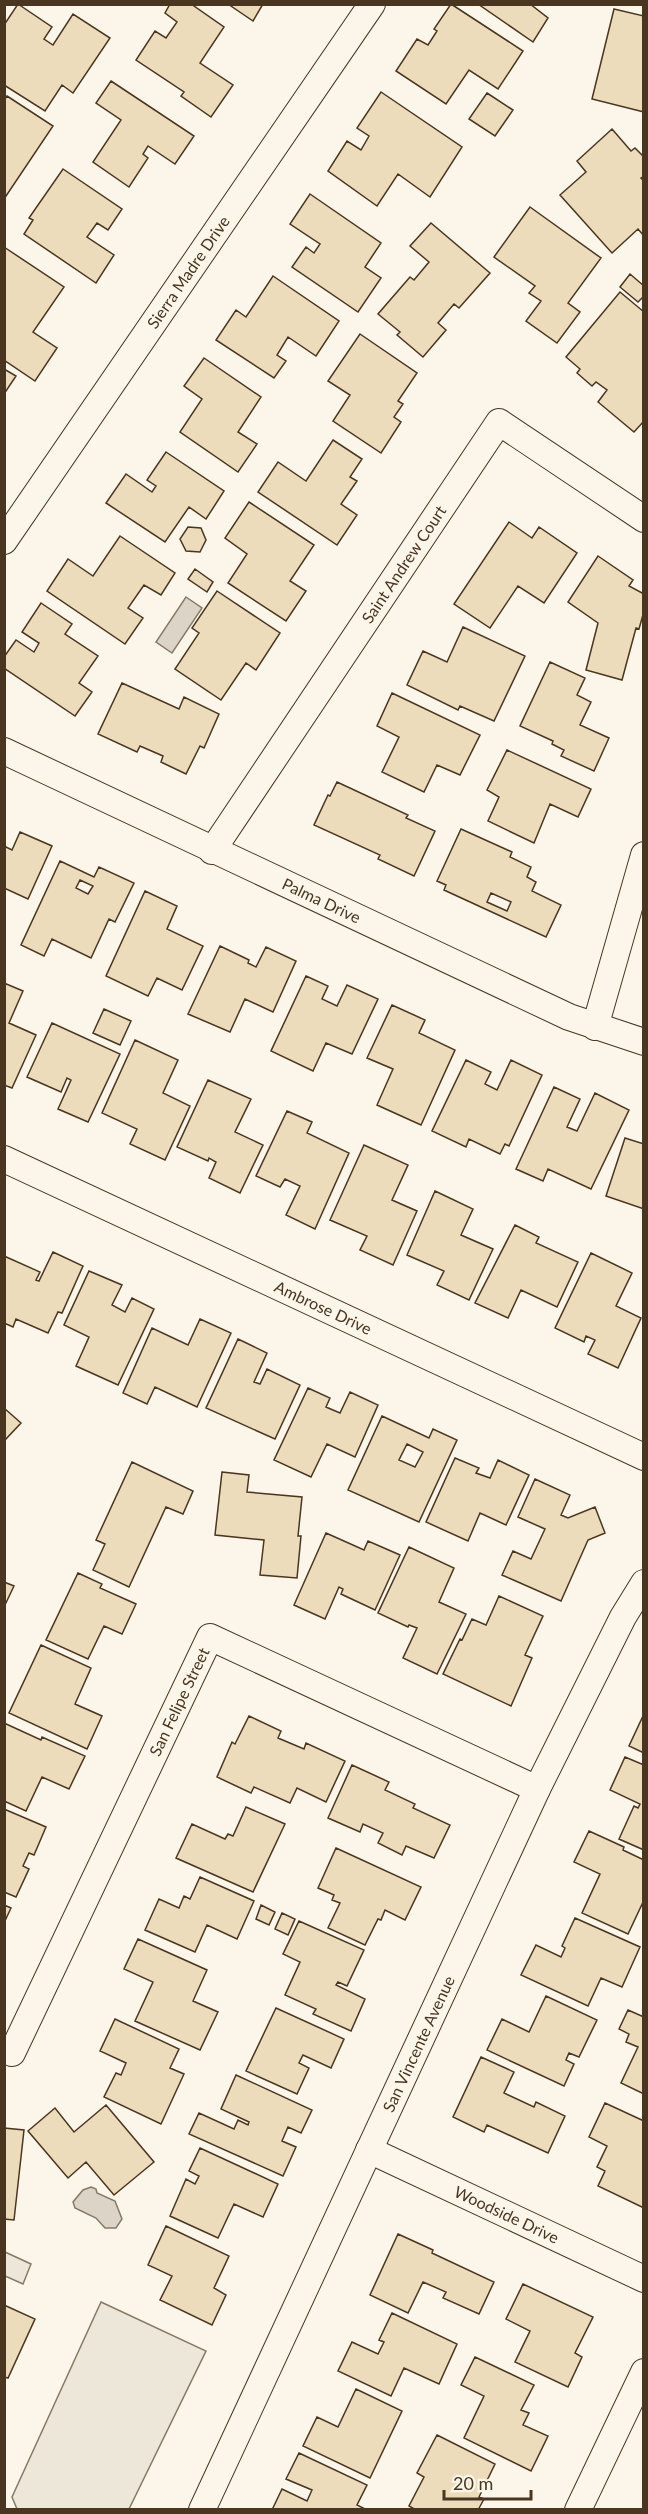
<svg xmlns="http://www.w3.org/2000/svg" width="648" height="2514" font-family="Lato,sans-serif">
  <style>
    .parking { fill: #ede7d9; stroke: #887966; stroke-width: 1.5 }
    .water { fill: #dcd4c6; stroke: #887966; stroke-width: 1.5 }
    .building { fill: #ecdcbc; stroke: #4a3520; stroke-width: 1.5; fill-rule: evenodd }
    .lines { fill: none; stroke-linecap: round; stroke-linejoin: round }
    .minor-casing { stroke: #4a3520; stroke-width: 28 }
    .minor { stroke: #fbf6e9; stroke-width: 26 }
    .labels { text-anchor: middle; stroke-width: 4.5; stroke-linejoin: round; paint-order: stroke }
    .street-label { font-size: 16px; fill: #4a3520; stroke: #fbf6e9 }
  </style>
  <rect width="100%" height="100%" fill="#fbf6e9"/>
  <path class="parking" d="M5,2252L31,2264L23,2284L5,2276Z
    M101,2302L206,2351L129,2509H17L12,2497Z"/>
  <path class="water" d="M186,597L202,608L172,653L156,642Z
    M91,2187L96,2189L97,2193L115,2201L122,2219L116,2228H105L96,2218L75,2208L73,2202L83,2190Z"/>
  <path class="building" d="M18,4L52,27L44,39L53,45L73,14L110,38L73,93L62,85L45,111L4,85V25Z
    M170,4H191L224,27L200,63L233,85L211,117L181,96L184,92L136,60L155,31L166,38L177,22L165,13Z
    M228,4H263L253,21Z
    M451,4L523,51L498,89L469,70L446,104L396,71L417,39L428,45L437,31L434,29Z
    M478,4H530L548,18L533,42Z
    M614,9L644,16V112L592,99Z
    M111,81L194,136L175,164L148,146L143,154L148,158L129,187L93,162L121,120L96,103Z
    M381,92L462,147L430,197L398,174L377,206L328,171L347,141L361,150L369,136L357,128Z
    M487,93L513,110L495,136L469,119Z
    M7,96L53,126L4,199V100Z
    M612,129L631,151L635,148L644,157V176L641,178L644,181V236L638,229L612,253L560,195L586,172L577,161Z
    M63,169L122,209L108,230L97,223L87,237L114,255L96,283L24,234L33,220L29,218Z
    M310,194L381,243L365,267L381,278L358,312L292,267L306,247L314,253L320,244L290,224Z
    M530,207L601,258L568,303L580,312L557,343L526,321L541,301L529,293L535,286L494,257Z
    M431,223L490,273L459,308L454,304L438,323L446,330L423,357L397,335L400,332L378,314L410,277L414,280L429,262L410,246Z
    M4,247L64,287L33,332L57,348L35,381L4,360Z
    M630,274L644,286V296L638,302L620,287Z
    M273,276L339,321L316,356L288,337L277,355L286,361L274,378L216,340L236,310L246,317Z
    M620,292L644,312V421L634,432L598,402L607,390L596,382L592,386L577,373L580,369L566,357Z
    M360,334L417,373L398,401L403,404L394,417L401,422L381,453L333,421L350,395L328,381Z
    M204,358L261,397L238,432L257,444L238,472L180,432L202,399L184,386Z
    M4,369L16,376L4,394Z
    M333,440L362,459L350,477L357,481L341,504L357,515L337,545L258,492L278,462L306,481Z
    M166,452L224,491L206,519L189,507L165,542L106,503L126,474L152,492L156,486L147,480Z
    M249,502L314,545L290,581L306,591L286,621L228,583L247,554L225,538Z
    M509,522L532,538L539,527L577,553L544,603L518,586L490,628L454,604Z
    M188,527L201,528L206,540L200,552L186,551L180,539Z
    M120,536L175,573L161,595L144,585L128,608L143,618L125,644L47,591L68,559L93,576Z
    M598,556L633,580L629,586L644,594V611L639,629L636,628L622,680L586,670L598,623L568,602Z
    M195,569L213,582L207,592L188,579Z
    M217,591L280,633L256,670L246,663L221,700L175,669L199,633L192,628Z
    M41,603L72,624L65,634L98,656L79,683L92,692L75,716L4,668V657L16,640L34,652L39,643L22,632Z
    M463,627L525,656L494,721L460,706L458,710L407,685L423,651L447,662Z
    M550,662L585,678L577,695L591,702L580,725L609,738L594,771L561,756L564,750L552,744L553,741L520,726Z
    M122,683L179,709L184,697L219,714L204,748L200,746L186,774L161,762L163,756L140,746L137,752L98,734Z
    M392,693L480,735L460,775L437,765L424,792L382,772L399,737L377,726Z
    M507,750L591,789L578,817L550,804L534,843L488,821L499,797L487,790Z
    M337,782L408,815L406,818L435,831L414,876L378,859L380,855L314,825L328,795L330,796Z
    M461,829L512,852L510,857L531,867L527,877L536,882L532,891L561,905L546,937L444,890L446,885L437,881ZM491,893L511,902L507,911L487,902Z
    M20,832L52,846L28,899L4,888V846L12,850Z
    M60,861L94,877L99,867L134,883L115,922L109,919L91,958L52,939L44,956L21,945ZM80,880L93,886L88,894L76,888Z
    M145,891L177,906L167,929L203,946L182,990L157,978L148,996L106,976Z
    M220,946L249,960L248,963L256,967L266,947L296,961L273,1012L245,999L230,1032L188,1014Z
    M306,976L328,986L322,999L337,1006L347,985L378,999L352,1054L326,1043L313,1071L271,1051Z
    M4,983L23,991L9,1023L36,1035L12,1088L4,1085Z
    M392,1005L425,1020L419,1033L455,1050L421,1125L377,1105L393,1069L367,1058Z
    M104,1009L131,1021L120,1045L93,1033Z
    M52,1023L120,1054L88,1122L58,1109L71,1080L67,1078L61,1092L27,1077Z
    M135,1040L178,1060L163,1093L190,1106L165,1160L130,1144L137,1129L102,1113Z
    M466,1060L491,1072L485,1084L497,1090L511,1060L542,1075L509,1146L505,1144L500,1154L469,1139L466,1147L432,1131Z
    M208,1080L251,1099L235,1132L263,1145L240,1193L209,1178L216,1162L209,1158L208,1161L177,1147Z
    M554,1087L580,1099L567,1127L577,1131L595,1093L629,1110L591,1189L548,1169L543,1181L516,1169Z
    M287,1111L312,1122L307,1133L349,1153L315,1229L286,1215L300,1186L285,1179L280,1187L256,1176Z
    M625,1138L644,1144V1209L606,1196Z
    M364,1145L408,1165L392,1200L417,1211L393,1265L360,1250L367,1236L330,1220Z
    M435,1191L473,1209L461,1235L493,1249L469,1300L437,1285L444,1271L407,1255Z
    M515,1225L539,1237L536,1243L578,1262L557,1307L521,1290L508,1318L475,1303Z
    M53,1252L83,1266L62,1313L58,1312L48,1333L16,1319L13,1327L4,1323V1256L40,1272L36,1280L39,1281Z
    M591,1253L632,1273L616,1306L641,1318L618,1368L588,1354L595,1340L586,1336L584,1342L555,1328Z
    M89,1271L122,1285L112,1305L125,1312L132,1298L154,1309L118,1385L76,1366L89,1337L64,1325Z
    M200,1319L231,1333L197,1407L155,1387L147,1404L123,1393L152,1328L188,1345Z
    M238,1339L267,1353L254,1382L260,1384L267,1369L300,1385L275,1439L206,1408Z
    M308,1388L330,1398L326,1407L340,1413L350,1392L378,1405L355,1457L327,1444L311,1477L274,1460Z
    M4,1408L21,1423L4,1441Z
    M382,1416L429,1438L433,1429L457,1440L419,1522L348,1490ZM407,1444L423,1452L415,1467L399,1460Z
    M455,1458L479,1468L476,1473L490,1478L498,1460L529,1475L506,1525L480,1513L468,1541L426,1522Z
    M132,1462L193,1491L183,1514L166,1507L129,1587L93,1570L105,1544L96,1540Z
    M222,1472L249,1475L247,1492L302,1497L298,1536H301L297,1578L260,1575L264,1540L215,1535Z
    M535,1479L570,1495L561,1515L568,1518L595,1507L605,1533L588,1540L561,1601L502,1575L513,1551L531,1559L545,1529L518,1517Z
    M326,1533L364,1550L368,1541L400,1555L375,1610L341,1594L343,1589L339,1587L325,1619L294,1605Z
    M409,1547L454,1568L439,1602L466,1614L437,1674L403,1658L417,1628L409,1625L408,1627L378,1613Z
    M78,1573L102,1584L100,1588L136,1604L122,1634L104,1626L88,1659L46,1640Z
    M4,1582L14,1586L4,1607Z
    M499,1596L543,1616L525,1655L532,1658L511,1706L443,1674L460,1639L462,1640L472,1619L486,1625Z
    M41,1645L91,1668L75,1704L102,1716L87,1749L9,1713Z
    M249,1716L281,1731L278,1738L304,1749L306,1743L345,1761L326,1802L297,1788L290,1803L254,1787L251,1793L217,1777L232,1742L235,1744Z
    M643,1716H644V1753L629,1746Z
    M4,1723L41,1740L42,1737L85,1756L69,1789L42,1777L26,1811L4,1801Z
    M625,1757L644,1765V1850L619,1839L634,1806L638,1808L640,1804L610,1790Z
    M352,1765L389,1782L385,1790L415,1804L413,1808L450,1825L434,1858L406,1846L402,1855L378,1843L383,1833L363,1824L360,1832L328,1818Z
    M246,1807L285,1824L253,1892L176,1858L192,1824L225,1839L228,1834L233,1836Z
    M4,1809L46,1827L34,1855L29,1853L23,1866L29,1869L16,1897L4,1892Z
    M589,1831L624,1847L623,1850L644,1860V1900L628,1934L582,1913L600,1874L574,1862Z
    M336,1848L421,1887L405,1920L385,1910L381,1920L378,1919L365,1945L328,1928L340,1903L332,1900L334,1895L318,1888Z
    M200,1877L254,1901L237,1939L207,1925L195,1952L145,1930L159,1899L179,1908L184,1896L190,1899Z
    M4,1905L11,1908L4,1923Z
    M261,1905L275,1912L269,1925L256,1919Z
    M282,1913L295,1919L288,1935L275,1929Z
    M575,1918L640,1947L622,1987L601,1978L588,2006L521,1975L536,1945L561,1957L565,1948L562,1946Z
    M299,1921L364,1950L347,1986L338,1982L336,1985L365,1999L351,2031L313,2014L316,2009L285,1995L300,1962L283,1954Z
    M138,1939L207,1970L193,2001L218,2012L200,2050L135,2021L153,1982L124,1969Z
    M546,1996L597,2020L579,2057L569,2053L566,2060L574,2064L564,2086L487,2050L502,2019L529,2032Z
    M276,2008L344,2039L331,2068L303,2055L299,2063L309,2068L297,2094L246,2071Z
    M628,2010L644,2017V2094L621,2083L638,2047L626,2042L629,2034L619,2029Z
    M115,2019L179,2049L170,2068L184,2074L161,2124L104,2097L116,2073L121,2075L126,2063L100,2051Z
    M481,2057L514,2072L504,2093L534,2107L536,2102L565,2116L548,2153L487,2125L484,2132L453,2117Z
    M236,2075L312,2110L301,2133L288,2127L282,2141L296,2147L283,2176L189,2134L199,2113L234,2129L238,2120L248,2125L249,2122L221,2109Z
    M605,2103L644,2121V2208L598,2186L605,2171L597,2167L607,2146L589,2137Z
    M106,2105L154,2162L114,2195L86,2162L68,2178L28,2131L55,2108L74,2132Z
    M4,2128L24,2130L14,2220L4,2219Z
    M200,2148L278,2184L263,2217L234,2204L218,2238L170,2216L186,2179L195,2184L199,2176L189,2171Z
    M166,2226L229,2256L214,2288L226,2295L212,2325L160,2300L172,2276L148,2265Z
    M398,2234L433,2250L432,2253L494,2282L479,2314L443,2298L446,2292L423,2282L408,2313L370,2295Z
    M523,2284L593,2317L575,2353L582,2357L568,2387L515,2362L530,2331L506,2319Z
    M4,2305L35,2319L8,2378L4,2377Z
    M392,2313L457,2344L439,2384L404,2368L391,2396L338,2371L352,2342L378,2354L384,2342L379,2340Z
    M475,2357L534,2385L521,2410L529,2413L523,2425L548,2436L531,2471L464,2438L484,2396L461,2385Z
    M356,2389L402,2411L370,2478L303,2446L317,2417L338,2427Z
    M437,2435L495,2464L479,2497L484,2499L478,2510H416L409,2506L424,2477L417,2473Z
    M299,2453L367,2485L357,2505L367,2510H272L282,2489L307,2501L312,2490L286,2479Z"/>
  <g class="lines">
    <defs>
      <g id="minor">
        <path id="s1" d="M4,541L372,4"/>
        <path id="s2" d="M4,751L569,1017L644,1042"/>
        <path id="s3" d="M212,851L499,422L644,519"/>
        <path d="M595,1027L644,855"/>
        <path id="s4" d="M4,1159L644,1457"/>
        <path id="s5" d="M4,2049L12,2053L210,1637L537,1789"/>
        <path id="s6" d="M369,2150L644,2279"/>
        <path id="s7" d="M202,2510L537,1789L623,1617L644,1583"/>
        <path d="M578,2510L644,2372"/>
      </g>
    </defs>
    <use href="#minor" class="minor-casing"/>
    <use href="#minor" class="minor"/>
  </g>
  <g class="labels">
    <g class="street-label">
      <text dy="6" stroke="none"><textPath href="#s1" startOffset="326">Sierra Madre Drive</textPath></text>
      <text dy="6" stroke="none"><textPath href="#s3" startOffset="345">Saint Andrew Court</textPath></text>
      <text dy="6" stroke="none"><textPath href="#s2" startOffset="351">Palma Drive</textPath></text>
      <text dy="6" stroke="none"><textPath href="#s4" startOffset="352">Ambrose Drive</textPath></text>
      <text dy="6" stroke="none"><textPath href="#s5" startOffset="398">San Felipe Street</textPath></text>
      <text dy="6" stroke="none"><textPath href="#s7" startOffset="514">San Vincente Avenue</textPath></text>
      <text dy="6" stroke="none"><textPath href="#s6" startOffset="152">Woodside Drive</textPath></text>
    </g>
  </g>
  <rect width="648" height="2514" fill="none" stroke="#4a3520" stroke-width="12"/>
  <path d="M444 2490v9h87v-9" fill="none" stroke="#4a3520" stroke-width="3"/>
  <text x="453" y="2490" font-size="18" fill="#4a3520" stroke="#fbf6e9" stroke-width="4.5" paint-order="stroke">20 m</text>
</svg>
